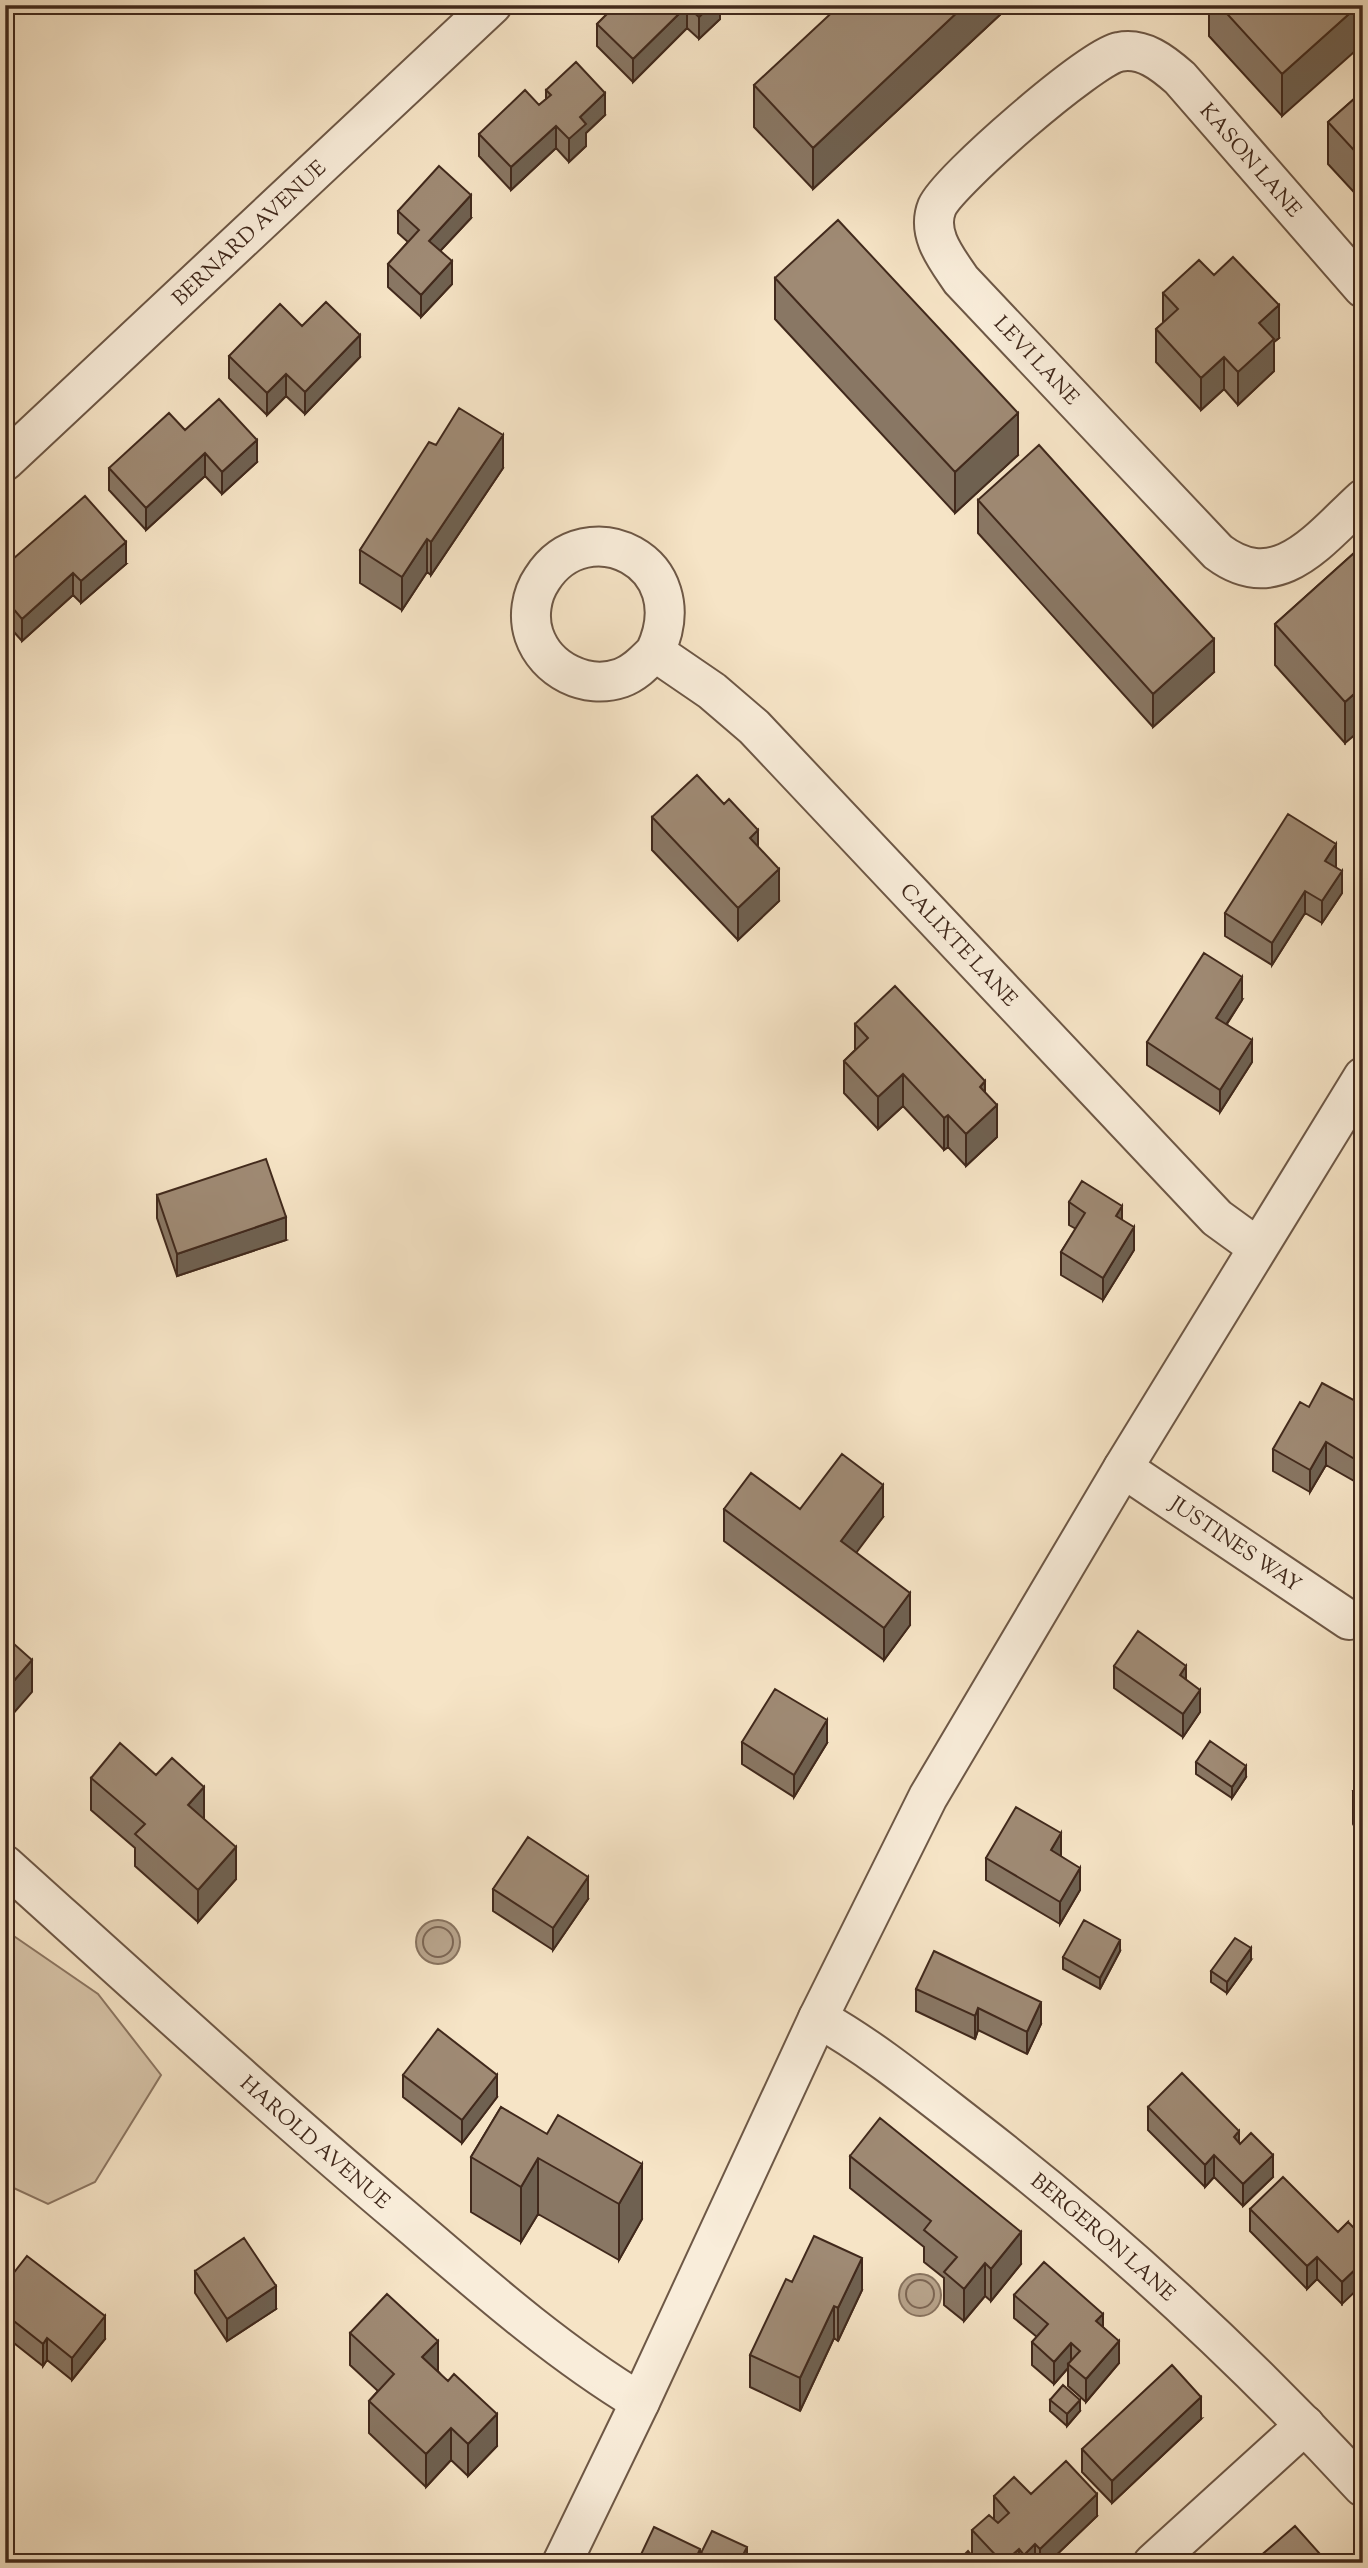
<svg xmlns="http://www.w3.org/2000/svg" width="1368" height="2568" font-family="'Sorts Mill Goudy',serif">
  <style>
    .green { fill: #d7c4a9; stroke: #8c7662; stroke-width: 2 }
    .water { fill: #b8a48c; stroke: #88735f; stroke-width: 2 }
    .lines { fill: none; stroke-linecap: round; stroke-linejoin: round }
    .shore { stroke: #7c6654; stroke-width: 2 }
    .street-casing { stroke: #6e5846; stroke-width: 42 }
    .street { stroke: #f9edda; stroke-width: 38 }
    .wall { fill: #897764; stroke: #41291c; stroke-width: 2 }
    .shaded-wall { fill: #6f6151; stroke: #41291c; stroke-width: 2 }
    .building { fill: #9f8a74; stroke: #41291c; stroke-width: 2 }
    .labels { text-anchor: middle; stroke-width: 7; stroke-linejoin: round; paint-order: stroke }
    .street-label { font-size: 21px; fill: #41291c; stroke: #f9edda }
  </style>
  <rect width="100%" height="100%" fill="#f6e4c6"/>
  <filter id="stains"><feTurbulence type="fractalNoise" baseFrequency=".00286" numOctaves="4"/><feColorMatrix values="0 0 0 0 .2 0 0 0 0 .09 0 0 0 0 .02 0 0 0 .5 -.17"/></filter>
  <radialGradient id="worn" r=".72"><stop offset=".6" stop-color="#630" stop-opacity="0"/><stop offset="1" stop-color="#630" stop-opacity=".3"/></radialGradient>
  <path class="green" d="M5,1930L98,1994L161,2075L95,2182L48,2204L5,2184Z"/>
  <path class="water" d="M416 1942a22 22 0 1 1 44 0a22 22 0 1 1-44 0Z
    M899 2295a21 21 0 1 1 42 0a21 21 0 1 1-42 0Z"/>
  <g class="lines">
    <path class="shore" d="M423 1942a15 15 0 1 1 30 0a15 15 0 1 1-30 0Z
      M906 2294a14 14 0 1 1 28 0a14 14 0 1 1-28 0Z"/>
    <defs>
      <g id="street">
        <path id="s1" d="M1363,288L1180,78C1163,63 1143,47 1119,52C1091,57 948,181 937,207C926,234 947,259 961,280L1218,552C1278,597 1320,538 1363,499"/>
        <path id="s2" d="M5,461L492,5"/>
        <path id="s3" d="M655,652C645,662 635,673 621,678C586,690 546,670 534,635C528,617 531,595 542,579C586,509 698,561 655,652L712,691L754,727L1217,1218L1257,1247"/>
        <path id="s4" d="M1123,1468L1349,1620"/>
        <path id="s5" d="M5,1865C137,1984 267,2103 402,2217C478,2282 554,2350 640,2402"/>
        <path id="s6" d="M818,2018C875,2050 925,2092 977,2132C1116,2240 1244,2358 1363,2487"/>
        <path d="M562,2563L640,2402L818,2018L928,1797L1123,1468L1363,1077"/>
        <path d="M1153,2563L1305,2425"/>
      </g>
    </defs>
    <use href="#street" class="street-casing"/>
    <use href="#street" class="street"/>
  </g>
  <path class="wall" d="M616,5H720V19L699,39L687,28L633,82L597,46V24Z
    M1004,5V11L813,189L754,127V85Z
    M1209,5H1363L1282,116L1209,36Z
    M546,90L605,115L586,133V146L569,162L556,148L511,190L479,156V134L539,105L546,99Z
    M1363,91V202L1328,164V122Z
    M398,211L471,218L440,251L452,284L421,317L388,287V264L408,242L398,233Z
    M775,278L1018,455L955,513L775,319Z
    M1163,293L1279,338L1274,342V371L1238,405L1224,389L1201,410L1156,362V329L1163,323Z
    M302,326L360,357L305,414L286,396L267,415L229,378V356Z
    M185,430L257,462L222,494L205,476L146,530L109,490V468Z
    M436,445L503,468L431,575L427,572L402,610L360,583V550Z
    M978,500L1214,672L1153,727L978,533Z
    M1363,545L1345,743L1275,665V624Z
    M126,564L81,603L73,595L22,641L5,622V566Z
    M652,817L779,901L738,940L652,850Z
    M1336,867L1342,893L1322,923L1305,913L1272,965L1225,936V913Z
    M1242,1000L1227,1024L1252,1062L1220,1112L1147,1065V1042Z
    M855,1024L985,1093L997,1137L966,1166L948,1147L944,1150L903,1106L878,1129L844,1093V1061L855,1050Z
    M157,1195L286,1240L177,1276L157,1218Z
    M1069,1202L1122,1220L1134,1250L1103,1300L1061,1275V1252L1076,1229L1069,1225Z
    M1363,1405V1486L1326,1465L1310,1492L1273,1471V1449L1309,1407Z
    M724,1509H800L883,1517L856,1552L910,1625L884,1660L724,1541Z
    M1114,1666L1186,1680L1200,1712L1183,1737L1114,1688Z
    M742,1742L827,1743L794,1797L742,1764Z
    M1196,1762L1246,1777L1232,1798L1196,1774Z
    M91,1778L204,1819L236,1879L198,1922L135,1866V1848L91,1810Z
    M1363,1786V1842L1353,1824V1791Z
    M1061,1856L1080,1890L1060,1924L986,1880V1858Z
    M493,1889L588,1899L553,1950L493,1911Z
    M1120,1951L1100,1989L1063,1969V1957Z
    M1251,1960L1227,1993L1211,1982V1971Z
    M916,1989L1041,2024L1027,2054L978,2030L975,2039L916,2011Z
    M403,2075L497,2097L462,2143L403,2097Z
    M501,2107L642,2219L619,2260L538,2214L521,2242L471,2212V2157Z
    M1148,2107L1239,2142L1273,2177L1243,2206L1214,2177L1205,2187L1148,2130Z
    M850,2156L1021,2264L991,2301L985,2296L964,2321L944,2305V2278L924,2262V2247L850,2188Z
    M1250,2209L1338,2232L1348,2222L1342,2304L1317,2279L1307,2289L1250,2231Z
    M195,2271L276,2309L227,2341L195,2293Z
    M792,2282L862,2290L838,2341L834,2338L800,2411L750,2387V2355Z
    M5,2284L105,2339L72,2380L47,2360L43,2366L5,2336Z
    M1014,2295L1103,2327L1119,2363L1086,2402L1068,2386V2368L1054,2384L1032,2365V2342L1037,2337L1014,2318Z
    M350,2333L438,2371L497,2446L468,2476L451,2460L426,2487L369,2433V2401L378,2391L350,2365Z
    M1050,2400L1080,2411L1067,2426L1050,2411Z
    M1201,2419L1112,2503L1082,2472V2449Z
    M1031,2494L1097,2516L1048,2563H982L972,2553V2530L994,2519V2496Z
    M701,2553L747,2558L745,2563H701Z"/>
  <path class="shaded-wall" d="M711,5H720V19L699,39V17Z
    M965,5H1004V11L813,189V148Z
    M1359,5H1363V44L1282,116V74Z
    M687,6V28L633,82V59Z
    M605,93V115L586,133V146L569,162V139L580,117Z
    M556,126V148L511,190V167Z
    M471,195V218L429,263V241Z
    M452,261V284L421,317V295Z
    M1279,305V338L1274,342V371L1238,405V372L1259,323Z
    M360,335V357L305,414V392Z
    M1224,357V389L1201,410V378Z
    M286,374V396L267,415V393Z
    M1018,413V455L955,513V472Z
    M503,435V468L431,575V542Z
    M257,440V462L222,494V472Z
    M205,453V476L146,530V508Z
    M427,539V572L402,610V577Z
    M126,542V564L81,603V581Z
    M73,573V595L22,641V619Z
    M1214,639V672L1153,727V694Z
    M1363,686V728L1345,743V702Z
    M758,830V862L750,838Z
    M1336,844V866L1325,883V861Z
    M779,869V901L738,940V908Z
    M1342,871V893L1322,923V901Z
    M1305,891V913L1272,965V943Z
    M1242,977V1000L1216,1040V1018Z
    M1252,1040V1062L1220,1112V1090Z
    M903,1074V1106L878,1129V1097Z
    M985,1081V1113L980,1087Z
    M997,1105V1137L966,1166V1134Z
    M948,1115V1147L944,1150V1118Z
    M1122,1206V1228L1116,1216Z
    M286,1217V1240L177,1276V1254Z
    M1134,1227V1250L1103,1300V1278Z
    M1326,1442V1465L1310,1492V1470Z
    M883,1485V1517L841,1573V1541Z
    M910,1593V1625L884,1660V1628Z
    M32,1660V1692L5,1723V1691Z
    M1186,1666V1688L1180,1675Z
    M1200,1690V1712L1183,1737V1714Z
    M827,1720V1743L794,1797V1775Z
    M1246,1766V1777L1232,1798V1787Z
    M204,1787V1820L188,1805Z
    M1061,1833V1856L1051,1873V1850Z
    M236,1847V1879L198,1922V1890Z
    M1080,1868V1890L1060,1924V1902Z
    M588,1877V1899L553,1950V1928Z
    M1120,1940V1951L1100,1989V1978Z
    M1251,1948V1960L1227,1993V1982Z
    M1041,2002V2024L1027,2054V2032Z
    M978,2008V2030L975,2039V2016Z
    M497,2075V2097L462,2143V2120Z
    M1239,2131V2153L1234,2137Z
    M1214,2155V2177L1205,2187V2165Z
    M1273,2155V2177L1243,2206V2184Z
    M538,2158V2214L521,2242V2187Z
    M642,2164V2219L619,2260V2204Z
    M1021,2232V2264L991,2301V2269Z
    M1317,2257V2279L1307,2289V2266Z
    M862,2258V2290L838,2341V2308Z
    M1363,2262V2284L1342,2304V2282Z
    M985,2263V2296L964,2321V2289Z
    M276,2286V2309L227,2341V2319Z
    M834,2306V2338L800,2411V2378Z
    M1103,2314V2336L1096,2321Z
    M105,2316V2339L72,2380V2358Z
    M47,2338V2360L43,2366V2344Z
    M438,2341V2373L422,2357Z
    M1119,2341V2363L1086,2402V2379Z
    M1071,2343V2366L1068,2364V2368L1054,2384V2362Z
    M1201,2397V2419L1112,2503V2481Z
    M1080,2400V2411L1067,2426V2414Z
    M497,2414V2446L468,2476V2444Z
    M451,2428V2460L426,2487V2454Z
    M1097,2494V2516L1048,2563H1040V2549Z
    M1035,2544V2563H1024V2555Z
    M747,2547V2558L745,2563H739Z
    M700,2549V2563H694Z
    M1019,2549V2563H1004Z"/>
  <path class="building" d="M616,5H711L699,17L687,6L633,59L597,24Z
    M840,5H965L813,148L754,85Z
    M1219,5H1359L1282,74Z
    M576,62L605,93L580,117L586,124L569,139L556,126L511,167L479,134L525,90L539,105L551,95L546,90Z
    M1363,91V160L1328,122Z
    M439,166L471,195L429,241L452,261L421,295L388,264L419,230L398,211Z
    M838,220L1018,413L955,472L775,278Z
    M1233,257L1279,305L1259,323L1274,339L1238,372L1224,357L1201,378L1156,329L1178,309L1163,293L1199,260L1214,275Z
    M326,302L360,335L305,392L286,374L267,393L229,356L280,304L302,326Z
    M219,399L257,440L222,472L205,453L146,508L109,468L169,413L185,430Z
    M459,408L503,435L431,542L427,539L402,577L360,550L429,442L436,445Z
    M1039,445L1214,639L1153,694L978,500Z
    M85,496L126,542L81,581L73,573L22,619L5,599V566Z
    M1363,545V686L1345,702L1275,624Z
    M697,775L724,804L729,799L758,830L750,838L779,869L738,908L652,817Z
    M1288,814L1336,844L1325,861L1342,871L1322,901L1305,891L1272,943L1225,913Z
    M1204,953L1242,977L1216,1018L1252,1040L1220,1090L1147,1042Z
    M895,986L985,1081L980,1087L997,1105L966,1134L948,1115L944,1118L903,1074L878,1097L844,1061L868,1038L855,1024Z
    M266,1159L286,1217L177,1254L157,1195Z
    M1082,1181L1122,1206L1116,1216L1134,1227L1103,1278L1061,1252L1085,1213L1069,1202Z
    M1322,1383L1363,1405V1464L1326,1442L1310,1470L1273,1449L1300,1402L1309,1407Z
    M842,1454L883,1485L841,1541L910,1593L884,1628L724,1509L751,1473L800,1509Z
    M1138,1631L1186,1666L1180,1675L1200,1690L1183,1714L1114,1666Z
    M5,1636L32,1660L5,1691Z
    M775,1689L827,1720L794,1775L742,1742Z
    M1210,1741L1246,1766L1232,1787L1196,1762Z
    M120,1743L156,1775L172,1758L204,1787L188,1805L236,1847L198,1890L135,1834L145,1824L91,1778Z
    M1363,1786V1810L1353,1791Z
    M1016,1807L1061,1833L1051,1850L1080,1868L1060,1902L986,1858Z
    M528,1837L588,1877L553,1928L493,1889Z
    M1084,1920L1120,1940L1100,1978L1063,1957Z
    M1235,1938L1251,1948L1227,1982L1211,1971Z
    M934,1951L1041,2002L1027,2032L978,2008L975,2016L916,1989Z
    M438,2029L497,2075L462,2120L403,2075Z
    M1182,2073L1239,2131L1234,2137L1240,2144L1251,2133L1273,2155L1243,2184L1214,2155L1205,2165L1148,2107Z
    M501,2107L547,2134L558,2115L642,2164L619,2204L538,2158L521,2187L471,2157Z
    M880,2118L1021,2232L991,2269L985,2263L964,2289L944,2272L957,2257L924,2230L931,2221L850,2156Z
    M1283,2177L1338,2232L1348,2222L1363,2237V2262L1342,2282L1317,2257L1307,2266L1250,2209Z
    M814,2236L862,2258L838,2308L834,2306L800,2378L750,2355L786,2279L792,2282Z
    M244,2238L276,2286L227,2319L195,2271Z
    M27,2256L105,2316L72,2358L47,2338L43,2344L5,2314V2284Z
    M1044,2262L1103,2314L1096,2321L1119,2341L1086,2379L1068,2364L1080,2351L1071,2343L1054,2362L1032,2342L1048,2324L1014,2295Z
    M387,2294L438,2341L422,2357L448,2381L454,2374L497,2414L468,2444L451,2428L426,2454L369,2401L394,2374L350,2333Z
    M1172,2365L1201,2397L1112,2481L1082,2449Z
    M1063,2385L1080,2400L1067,2414L1050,2400Z
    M1066,2461L1097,2494L1040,2549L1035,2544L1024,2555L1019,2549L1003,2563L972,2530L989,2515L998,2523L1009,2513L994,2496L1014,2477L1031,2494Z
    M1295,2526L1328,2563H1262L1258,2558Z
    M654,2527L700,2549L694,2563H637Z
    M712,2531L747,2547L739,2563H722L701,2553Z
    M968,2551L978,2563H956Z
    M914,2557L920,2563H907Z"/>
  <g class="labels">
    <g class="street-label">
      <text transform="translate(1251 160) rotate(49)" y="7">KASON LANE</text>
      <text dy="7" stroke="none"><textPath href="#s2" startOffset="334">BERNARD AVENUE</textPath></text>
      <text dy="7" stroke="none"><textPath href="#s1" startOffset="779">LEVI LANE</textPath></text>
      <text dy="7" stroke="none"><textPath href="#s3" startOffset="845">CALIXTE LANE</textPath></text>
      <text dy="7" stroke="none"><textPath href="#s4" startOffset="136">JUSTINES WAY</textPath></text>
      <text dy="7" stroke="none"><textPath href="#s5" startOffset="416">HAROLD AVENUE</textPath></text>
      <text dy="7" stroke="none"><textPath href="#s6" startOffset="360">BERGERON LANE</textPath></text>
    </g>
  </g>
  <rect width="1368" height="2568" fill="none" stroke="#f6e4c6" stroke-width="28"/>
  <rect x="7" y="7" width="1354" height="2554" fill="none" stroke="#41291c" stroke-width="3.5"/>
  <rect x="14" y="14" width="1340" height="2540" fill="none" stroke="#41291c" stroke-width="2"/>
  <rect width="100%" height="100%" filter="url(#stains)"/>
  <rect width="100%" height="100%" fill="url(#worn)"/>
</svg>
